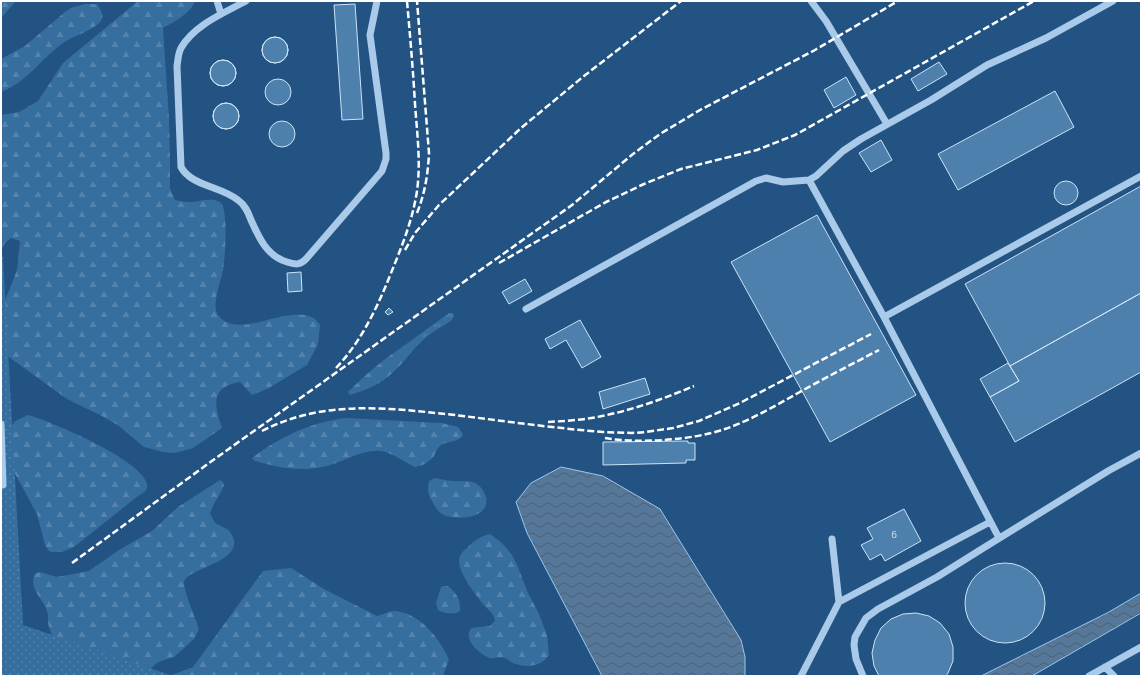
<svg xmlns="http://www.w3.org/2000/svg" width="1142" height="677" font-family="'Exo 2',sans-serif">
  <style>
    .grass { fill: url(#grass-tufts) }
    .forest { fill: url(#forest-firs) }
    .garden { fill: url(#garden-dots) }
    .water { fill: url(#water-waves); stroke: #9dc6e9 }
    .building { fill: #4e80ad; stroke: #cde3f6 }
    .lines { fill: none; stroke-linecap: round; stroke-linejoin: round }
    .minor { stroke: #a9cae8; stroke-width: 7 }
    .rail { stroke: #fff; stroke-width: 2.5; stroke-dasharray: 7 3; stroke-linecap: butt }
    .labels { text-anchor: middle; stroke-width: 3; stroke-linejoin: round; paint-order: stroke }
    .number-label { font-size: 10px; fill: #d3dfea }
  </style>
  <defs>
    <pattern id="grass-tufts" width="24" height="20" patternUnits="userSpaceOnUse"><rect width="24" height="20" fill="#366ea0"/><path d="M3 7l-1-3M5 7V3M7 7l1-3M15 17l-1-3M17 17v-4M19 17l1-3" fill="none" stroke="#5484ae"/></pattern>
    <pattern id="forest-firs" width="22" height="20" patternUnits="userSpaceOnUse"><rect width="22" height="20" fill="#366ea0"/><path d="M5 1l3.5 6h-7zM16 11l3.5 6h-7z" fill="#5484ae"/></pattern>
    <pattern id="garden-dots" width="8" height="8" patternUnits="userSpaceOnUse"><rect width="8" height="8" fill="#366ea0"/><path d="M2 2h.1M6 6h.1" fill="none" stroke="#5484ae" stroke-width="1.8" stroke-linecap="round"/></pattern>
    <pattern id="water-waves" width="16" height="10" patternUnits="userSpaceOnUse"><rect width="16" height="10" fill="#579"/><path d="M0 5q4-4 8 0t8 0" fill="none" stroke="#505f6f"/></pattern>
  </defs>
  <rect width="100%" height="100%" fill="#225383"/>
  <path class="grass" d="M449,313H453L454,316L452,320L427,336L415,348L416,344L412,341L398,350Z"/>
  <path class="forest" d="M1,1H16L1,18Z
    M138,1H195C191,13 174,22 163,28L169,119L170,163V188L175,200C179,201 185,202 190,202C199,202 211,197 220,202C229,208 225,259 223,270C221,282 211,304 218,315C237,341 286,305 311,317C315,318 318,322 320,325L318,344L307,365L269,388L252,395L240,382C210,387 214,405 222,428L193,448L175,453L163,452L144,447L119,426L102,416L67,399L2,352L1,349L2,308L17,270L20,241L11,238L5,243L1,250V115L19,112L38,101L63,63Z
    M85,4H97C100,9 105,16 101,21C94,30 76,35 66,41C43,56 28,82 1,92V59L25,46L65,12L71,8Z
    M412,341H415L416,344L415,348C393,374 384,385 350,395L348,392C367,373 388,355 412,341Z
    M28,415C48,420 153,464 147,488C146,492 141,494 138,496L74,547L62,552H52L49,551L45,545L37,514L13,470L11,427L15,421Z
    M346,418L442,423L458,427L463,434L462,437C455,442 446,442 441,445C437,448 436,452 434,456C430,462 422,466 415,467C404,462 393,453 381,451C363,448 340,464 322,467C299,472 277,467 255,461L252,458C279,437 312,422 346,418Z
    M435,478C441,479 448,481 454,481C461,482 468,480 475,483C480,485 484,491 486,497C491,518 458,521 444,515C438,512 435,507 432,501C428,495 427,488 429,481Z
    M220,480L223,482L224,485C220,496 213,503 210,514C212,517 214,522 217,524C221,527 228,528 230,532C251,561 188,567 184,582C183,589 196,620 199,629L194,639L174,657L158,662L147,672L56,641C52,634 48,628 48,620C48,617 48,614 47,611C43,598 28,589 35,574L39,572L57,577L89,571L119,550L152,531L178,507Z
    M490,534L502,543L512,555L518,567L527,591L539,614L547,635L549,655C542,666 528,668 516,664C512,663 509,660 505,658C500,656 495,659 490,658C481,655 467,643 469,633C469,631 471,630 471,628L490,626L495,621C494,613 488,610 483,604C475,594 459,573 459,561C459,555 463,551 467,548C473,541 481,536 490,534Z
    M291,568L324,589L377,616C382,615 389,611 395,611C420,613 439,638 449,659L443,676H169L193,667L263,571Z
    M448,586C456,593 461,599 460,611C452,615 445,614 438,610L436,603L441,587Z"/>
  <path class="garden" d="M1,257H3L23,625L173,676H1Z"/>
  <path class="water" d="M561,467L603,476L660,509L741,640L745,657V676H602L527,533L516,502L531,483Z
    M1141,593V613L1032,676H981L1109,612Z"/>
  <path class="building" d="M355,4L363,119L342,120L334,5Z
    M262 50a13 13 0 1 1 26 0a13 13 0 1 1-26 0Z
    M262 50a13 13 0 1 1 26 0a13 13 0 1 1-26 0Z
    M210 73a13 13 0 1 1 26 0a13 13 0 1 1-26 0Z
    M210 73a13 13 0 1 1 26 0a13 13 0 1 1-26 0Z
    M939,62L947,74L918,91L911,79Z
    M846,77L856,95L834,108L824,90Z
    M265 92a13 13 0 1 1 26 0a13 13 0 1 1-26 0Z
    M1055,91L1074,127L958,190L938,154Z
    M213 116a13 13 0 1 1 26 0a13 13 0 1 1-26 0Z
    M213 116a13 13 0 1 1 26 0a13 13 0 1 1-26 0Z
    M269 134a13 13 0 1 1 26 0a13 13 0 1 1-26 0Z
    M881,140L892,160L871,172L859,153Z
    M1054 193a12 12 0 1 1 24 0a12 12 0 1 1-24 0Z
    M1141,186V293L1010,366L965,284Z
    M817,215L916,395L830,442L731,262Z
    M301,272L302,291L288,292L287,273Z
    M525,279L532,291L509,304L502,292Z
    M1141,293V372L1015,442L990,397L1019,381L1010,366Z
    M389,308L393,312L388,315L385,312Z
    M580,320L601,357L582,368L566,340L550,349L545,339Z
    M1008,363L1019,381L990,397L980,379Z
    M645,378L650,394L603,409L599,392Z
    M688,441V443H695V460H686V463L603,465V442Z
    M904,509L921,541L885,561L881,554L870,560L861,545L873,539L867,528Z
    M965 603a40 40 0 1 1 80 0a40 40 0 1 1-80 0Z
    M916,613L929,616L940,623L949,634L953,647V661L948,673L946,676H879L874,666L872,653L875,640L881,628L891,619L903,614Z"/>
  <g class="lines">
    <path class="minor" d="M217,1L221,14
      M246,1C224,13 194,25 181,48C178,54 178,60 177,66L181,167C191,186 221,186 238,200C245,205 248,212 251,220C259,238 267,256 287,262C296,265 300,265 306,259L382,171L386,159V153L370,35L377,1
      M811,1L826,21L887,124
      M809,180L884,317L999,538
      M526,309L756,181L766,178L783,182L809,180L816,176L843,151L861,139L931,100L987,65L1046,38L1113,1
      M884,317L1141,176
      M1,424L3,485
      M839,602L990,522
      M1105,667L1114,676
      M801,676L839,602L832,539
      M863,676L856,659L854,645L855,637L866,618L878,609L937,577L985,547L1108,471L1141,453
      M1089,676L1141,647"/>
    <path class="rail" d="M417,213C425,193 428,174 429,153L417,1
      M405,250L415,233L439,205L521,128L584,76L681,1
      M499,263L606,202L644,184L681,169L757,150L795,135L1034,1
      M336,368C359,344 374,314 387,283C399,253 412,224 417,191C421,162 417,133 415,104C413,69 410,35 407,1
      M548,422C564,421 581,420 597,417C630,411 663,399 694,386
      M262,431C324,399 388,408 455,415C504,421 553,428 603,432L632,433L646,432L673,428L699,421L740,403L871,334
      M605,438C639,444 693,440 725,429C751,420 775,406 798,393C825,378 852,364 879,350
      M72,563L216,458L572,205L633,154L660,134L700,110L815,50L898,1"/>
  </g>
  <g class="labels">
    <g class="number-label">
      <text x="894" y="538">6</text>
    </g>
  </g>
  <rect width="1142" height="677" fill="none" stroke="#ffffff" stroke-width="4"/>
</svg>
